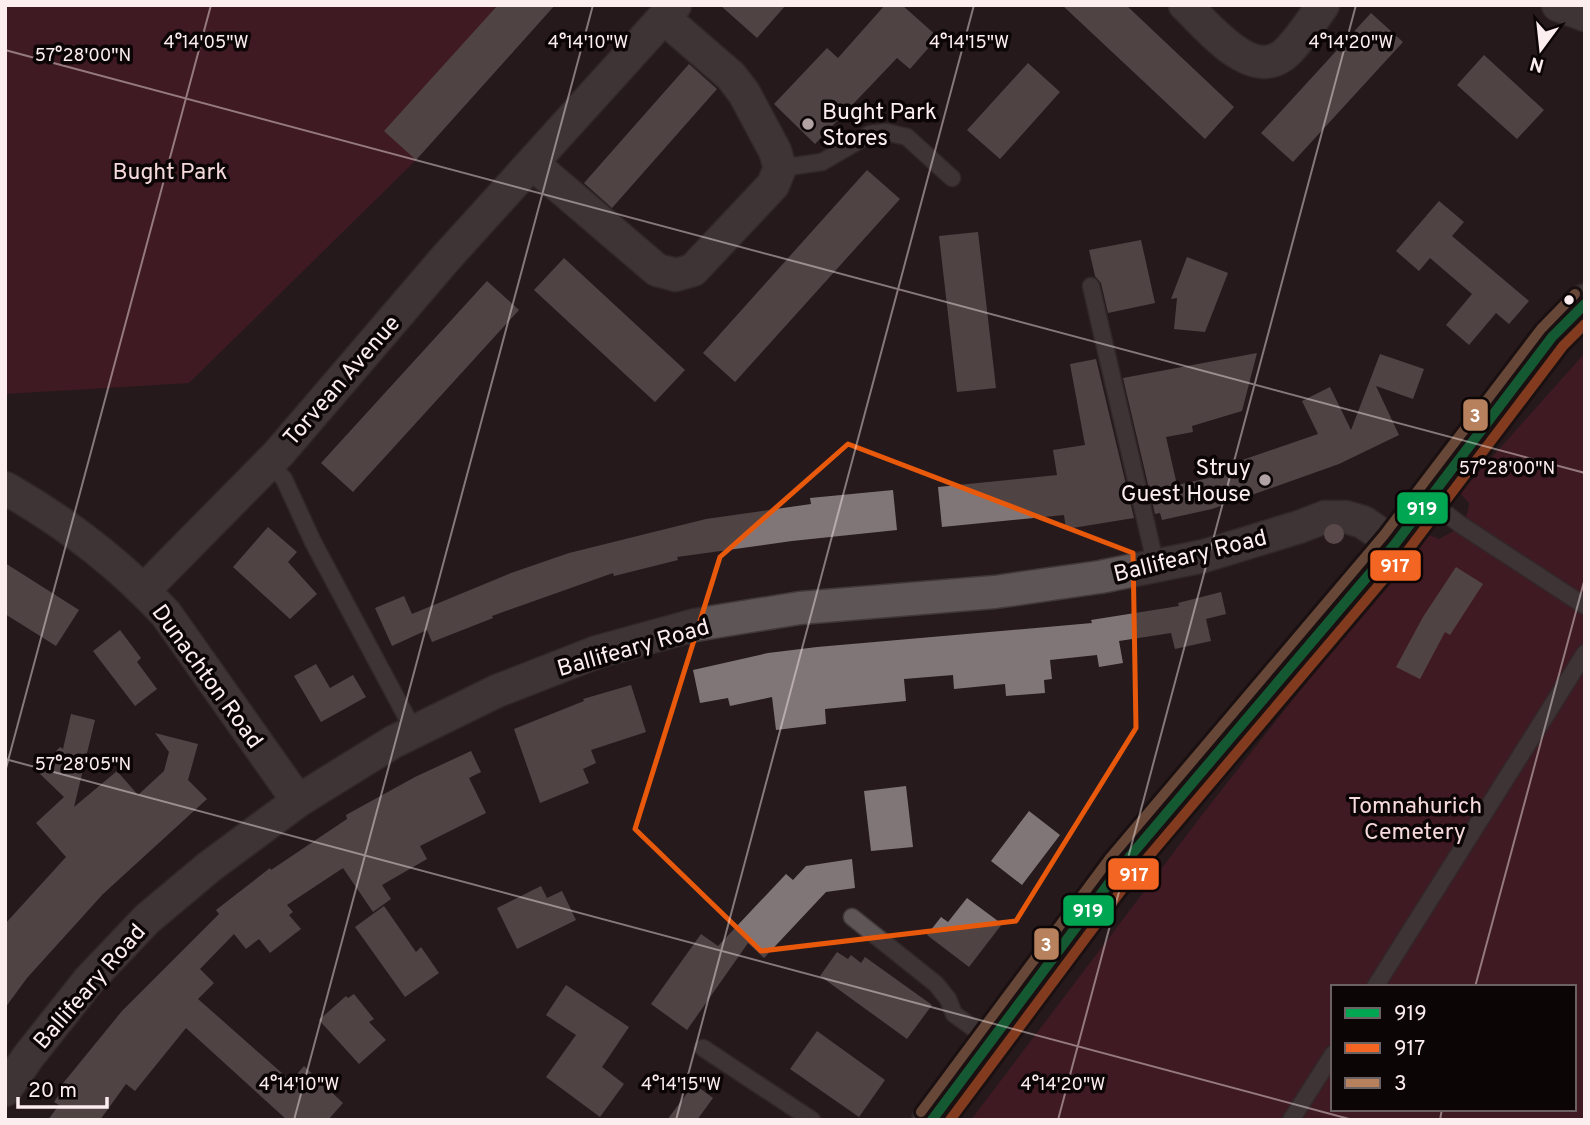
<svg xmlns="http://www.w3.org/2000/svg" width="1590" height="1125" font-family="Overpass,sans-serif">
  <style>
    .green { fill: #5e1c2a; fill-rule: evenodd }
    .building { fill: #817677 }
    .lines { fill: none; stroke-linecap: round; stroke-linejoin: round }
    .service-casing { stroke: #413839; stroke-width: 19 }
    .minor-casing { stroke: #413839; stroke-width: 35 }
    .trunk-casing { stroke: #413839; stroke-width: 42 }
    .service { stroke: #5d5556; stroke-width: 16 }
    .minor { stroke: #5d5556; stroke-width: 32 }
    .trunk { stroke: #585652; stroke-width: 38 }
    .bus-1-casing { stroke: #0c0506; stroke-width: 16 }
    .bus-2-casing { stroke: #0c0506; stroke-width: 16 }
    .bus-3-casing { stroke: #0c0506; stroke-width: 16 }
    .bus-1 { stroke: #00a651; stroke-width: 10 }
    .bus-2 { stroke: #f26522; stroke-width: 10 }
    .bus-3 { stroke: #b6815c; stroke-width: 10 }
    .tree { fill: #988385 }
    .marked { fill: none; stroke: #e8590c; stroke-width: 5; stroke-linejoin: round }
    .ticks { fill: none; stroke: #fcedee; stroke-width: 2; stroke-opacity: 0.45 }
    .poi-dot { fill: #b1a3a4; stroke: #0c0506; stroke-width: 2.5 }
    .bus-dot { fill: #fcedee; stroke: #0c0506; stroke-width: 2.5 }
    .labels { text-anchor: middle; stroke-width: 7; stroke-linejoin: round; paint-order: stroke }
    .poi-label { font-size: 23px; fill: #fcedee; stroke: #0c0506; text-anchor: start }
    .park-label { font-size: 23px; fill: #f5d9db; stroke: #0c0506 }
    .street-label { font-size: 23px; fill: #fcedee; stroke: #0c0506 }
    .ticks-label { font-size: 18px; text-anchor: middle; fill: #fcedee; stroke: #0c0506; stroke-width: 7; stroke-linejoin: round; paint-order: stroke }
    .line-badge { stroke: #0c0506; stroke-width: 2.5 }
    .badge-label { font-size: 19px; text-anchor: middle; font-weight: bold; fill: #fff }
  </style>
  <rect width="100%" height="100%" fill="#261a1c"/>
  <path class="green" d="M5,5H555L416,160L189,383L5,394Z
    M1585,353V1120H971L1202,815L1424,533L1439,539C1456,531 1468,523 1469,503L1460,493ZM1333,987H1574V1109H1333Z"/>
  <path class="building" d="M498,5H555L416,160L384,131Z
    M720,5H786L757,38Z
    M885,5H902L938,37L910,69L897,58L815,144L774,104L827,48L838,58Z
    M1062,5H1126L1234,107L1205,139Z
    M1371,13L1403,42L1293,162L1261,133Z
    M1484,55L1544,110L1517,139L1457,85Z
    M1028,63L1060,92L1000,159L967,130Z
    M689,64L717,89L612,208L584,183Z
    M867,170L900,199L735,382L703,353Z
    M1439,201L1464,222L1452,236L1529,301L1509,324L1496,313L1469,345L1446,325L1472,294L1430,258L1419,271L1396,251Z
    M978,232L996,388L957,392L939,236Z
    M1141,240L1155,303L1108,313L1101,283L1095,276L1089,250Z
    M1187,257L1228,273L1205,332L1174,329L1177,298L1171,299Z
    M564,258L685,370L655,402L534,290Z
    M487,281L519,310L353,492L321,463Z
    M1257,353L1242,411L1192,426L1193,432L1166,437L1177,485L1231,473L1228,465L1318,434L1302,401L1330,387L1351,430L1380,354L1424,369L1413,399L1376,386L1399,435L1339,464L1212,509L1162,520L1160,513L1155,514L1123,378Z
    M1096,359L1134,518L1066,529L1064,515L942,527L938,487L1057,475L1053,450L1085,445L1070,364Z
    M893,490L897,530L792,541L677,557L678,560L614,576L613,573L492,616L493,618L432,642L427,630L392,646L375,608L404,596L412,614L511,573L569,553L706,519L811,504L810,498Z
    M268,527L297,552L288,562L317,594L290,619L233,567Z
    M5,563L79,610L56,646L5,614Z
    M1456,567L1483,584L1450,635L1445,632L1420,679L1396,667L1423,617Z
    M1221,592L1226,614L1206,619L1211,641L1175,649L1171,633L1119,641L1123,663L1099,667L1097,655L1050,660L1052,679L1044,680L1045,693L1006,696L1005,684L954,689L953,675L904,679L906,701L825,709L826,724L776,730L772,697L730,706L728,698L700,703L693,670L768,653L817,647L1092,623L1091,620L1179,606L1178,603Z
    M120,630L141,658L137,662L157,689L135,706L93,651Z
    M316,664L330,688L353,675L366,697L321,722L294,676Z
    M631,685L646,732L591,750L596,763L583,769L589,783L540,803L514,729L584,701L583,699Z
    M71,714L95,720L74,807L117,771L138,795L164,771L169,752L155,733L198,744L188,780L207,799L103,894L27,978L5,1008V924L66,857L36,823L64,797L37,771L60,747L63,749Z
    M471,751L481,772L469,778L486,813L420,846L427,859L382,885L391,899L373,912L343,868L287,905L293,912L289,915L301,929L270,953L259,939L246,949L234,934L200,969L214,983L198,999L291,1081L304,1066L343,1103L328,1120H287L186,1028L135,1091L126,1084L100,1120H48L59,1105L54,1102L63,1089L60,1087L122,1011L219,914L216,910L270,868L271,870L347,819L346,815L415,777Z
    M906,786L913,847L871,851L864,791Z
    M1029,811L1060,835L1022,885L991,861Z
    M852,859L855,888L826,892L764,958L748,943L687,1030L651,1004L701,934L718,946L786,874L793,880L806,866Z
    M541,886L547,898L562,891L576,920L517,949L497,908Z
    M967,898L1002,924L969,967L927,935L941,917L948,922Z
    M384,906L416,952L421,947L439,973L405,997L355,927Z
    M837,952L848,959L851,955L861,963L865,957L932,1005L907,1039L820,976Z
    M566,985L629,1027L602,1067L624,1084L600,1117L546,1077L576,1035L546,1015Z
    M354,994L374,1019L369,1022L386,1040L359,1064L319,1020L346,996L348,998Z
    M817,1031L885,1080L859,1117L790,1069Z
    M694,1084L713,1098L697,1120H667Z"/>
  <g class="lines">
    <defs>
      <path id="service" d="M780,168L822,162L870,134L886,132L907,137L952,178
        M1091,286L1156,566
        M269,463L284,479L313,542L414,731
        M1428,500L1461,525L1585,606
        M852,917L936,984L948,999L954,1014L991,1041
        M1375,987L1585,653
        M703,1048L812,1120
        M1291,1120L1333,1054"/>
      <path id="minor" d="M1185,5C1209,27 1253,85 1287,52C1300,39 1312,21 1323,5
        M1558,5L1585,15
        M533,164L657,270L676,275L693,270L773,185L780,168L775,151L744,93L731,76L664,18
        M5,488C65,522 119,563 166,614L298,801
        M144,590L279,453L445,259L675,5
        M5,1090L28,1057L89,980L147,919L209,867L298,801L393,742L497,691L597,652L695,625L800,608L995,592L1100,577L1204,556L1299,527L1325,517H1346L1363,522L1395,544"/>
      <path id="trunk" d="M932,1120L1121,867L1395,544L1552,337L1585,304"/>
    </defs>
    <use href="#service" class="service-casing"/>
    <use href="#minor" class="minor-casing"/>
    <use href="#trunk" class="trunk-casing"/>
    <use href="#service" class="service"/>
    <use href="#minor" class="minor"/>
    <use href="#trunk" class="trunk"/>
    <defs>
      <path id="bus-1" d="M932,1120L1121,867L1395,544L1552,337L1585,304"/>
      <path id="bus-2" d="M950,1120L1132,876L1406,553L1563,346L1585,324"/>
      <path id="bus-3" d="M921,1112L1110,858L1384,535L1541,329L1575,294"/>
    </defs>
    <use href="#bus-1" class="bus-1-casing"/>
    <use href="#bus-2" class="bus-2-casing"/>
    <use href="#bus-3" class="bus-3-casing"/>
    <use href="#bus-1" class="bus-1"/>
    <use href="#bus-2" class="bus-2"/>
    <use href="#bus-3" class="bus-3"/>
  </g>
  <circle class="tree" cx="1334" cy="534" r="10"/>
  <path d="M0 0H1590V1125H0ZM848,444L1133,553L1136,728L1016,921L761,951L635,829L720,557Z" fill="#261a1c" fill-opacity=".55" fill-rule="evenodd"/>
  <path class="marked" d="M848,444L1133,553L1136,728L1016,921L761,951L635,829L720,557Z"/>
  <path class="ticks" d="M5,50L1585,473M5,759L1353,1120M5,772L211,5M1475,987L1585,578M294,1120L593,5M676,1120L974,5M1058,1120L1356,5M1440,1120L1442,1109"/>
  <g class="poi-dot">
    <circle cx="808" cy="124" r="7"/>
    <circle cx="1265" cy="480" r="7"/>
  </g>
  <circle class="bus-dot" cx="1569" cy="300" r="6"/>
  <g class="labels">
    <g class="poi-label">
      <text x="822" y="119">Bught Park<tspan x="822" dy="26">Stores</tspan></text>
      <text x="1251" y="475" text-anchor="end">Struy<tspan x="1251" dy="26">Guest House</tspan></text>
    </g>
    <g class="park-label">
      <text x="170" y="179">Bught Park</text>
      <text x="1415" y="813">Tomnahurich<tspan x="1415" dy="26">Cemetery</tspan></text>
    </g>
    <g class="street-label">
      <text transform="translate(341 380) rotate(-49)" y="8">Torvean Avenue</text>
      <text transform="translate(1190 555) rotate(-14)" y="8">Ballifeary Road</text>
      <text transform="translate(633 647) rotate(-16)" y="8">Ballifeary Road</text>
      <text transform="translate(208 676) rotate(54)" y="8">Dunachton Road</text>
      <text transform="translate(89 986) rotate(-49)" y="8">Ballifeary Road</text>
    </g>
  </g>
  <g class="ticks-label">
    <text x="206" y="48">4°14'05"W</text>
    <text x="588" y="48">4°14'10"W</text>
    <text x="969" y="48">4°14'15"W</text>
    <text x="1351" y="48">4°14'20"W</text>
    <text x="83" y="61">57°28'00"N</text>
    <text x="1507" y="474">57°28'00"N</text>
    <text x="83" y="770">57°28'05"N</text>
    <text x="299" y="1090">4°14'10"W</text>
    <text x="681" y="1090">4°14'15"W</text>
    <text x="1063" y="1090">4°14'20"W</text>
  </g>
  <g class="line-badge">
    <rect x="1462" y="398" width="27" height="34" rx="7" fill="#b6815c"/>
    <rect x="1396" y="491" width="53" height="34" rx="7" fill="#00a651"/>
    <rect x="1369" y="549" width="53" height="33" rx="7" fill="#f26522"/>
    <rect x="1107" y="857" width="53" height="34" rx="7" fill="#f26522"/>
    <rect x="1062" y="894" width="53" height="33" rx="7" fill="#00a651"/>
    <rect x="1033" y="927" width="27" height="34" rx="7" fill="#b6815c"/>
  </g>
  <g class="badge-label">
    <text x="1475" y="422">3</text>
    <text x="1422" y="515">919</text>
    <text x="1395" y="572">917</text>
    <text x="1134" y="881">917</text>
    <text x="1088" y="917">919</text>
    <text x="1046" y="951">3</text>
  </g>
  <rect width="1590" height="1125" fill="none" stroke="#fcedee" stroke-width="14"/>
  <rect x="1331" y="985" width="245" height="126" fill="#0c0506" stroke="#6c6263" stroke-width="2"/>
  <rect x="1345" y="1008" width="35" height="10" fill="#00a651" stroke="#6c6263" stroke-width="2"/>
  <text x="1394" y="1020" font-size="21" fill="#fcedee">919</text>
  <rect x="1345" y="1043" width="35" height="10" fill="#f26522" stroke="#6c6263" stroke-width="2"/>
  <text x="1394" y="1055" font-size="21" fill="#fcedee">917</text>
  <rect x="1345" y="1078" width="35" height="10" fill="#b6815c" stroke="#6c6263" stroke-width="2"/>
  <text x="1394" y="1090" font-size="21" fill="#fcedee">3</text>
  <g transform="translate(1541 49) rotate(195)" stroke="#0c0506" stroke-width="5" paint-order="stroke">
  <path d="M0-5L12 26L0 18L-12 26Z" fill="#fcedee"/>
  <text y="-10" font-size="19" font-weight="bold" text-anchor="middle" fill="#fcedee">N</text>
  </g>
  <path d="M18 1097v10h89v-10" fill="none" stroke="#fcedee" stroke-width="3.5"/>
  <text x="28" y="1097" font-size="21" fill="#fcedee" stroke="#0c0506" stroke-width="5" paint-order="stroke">20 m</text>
</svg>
